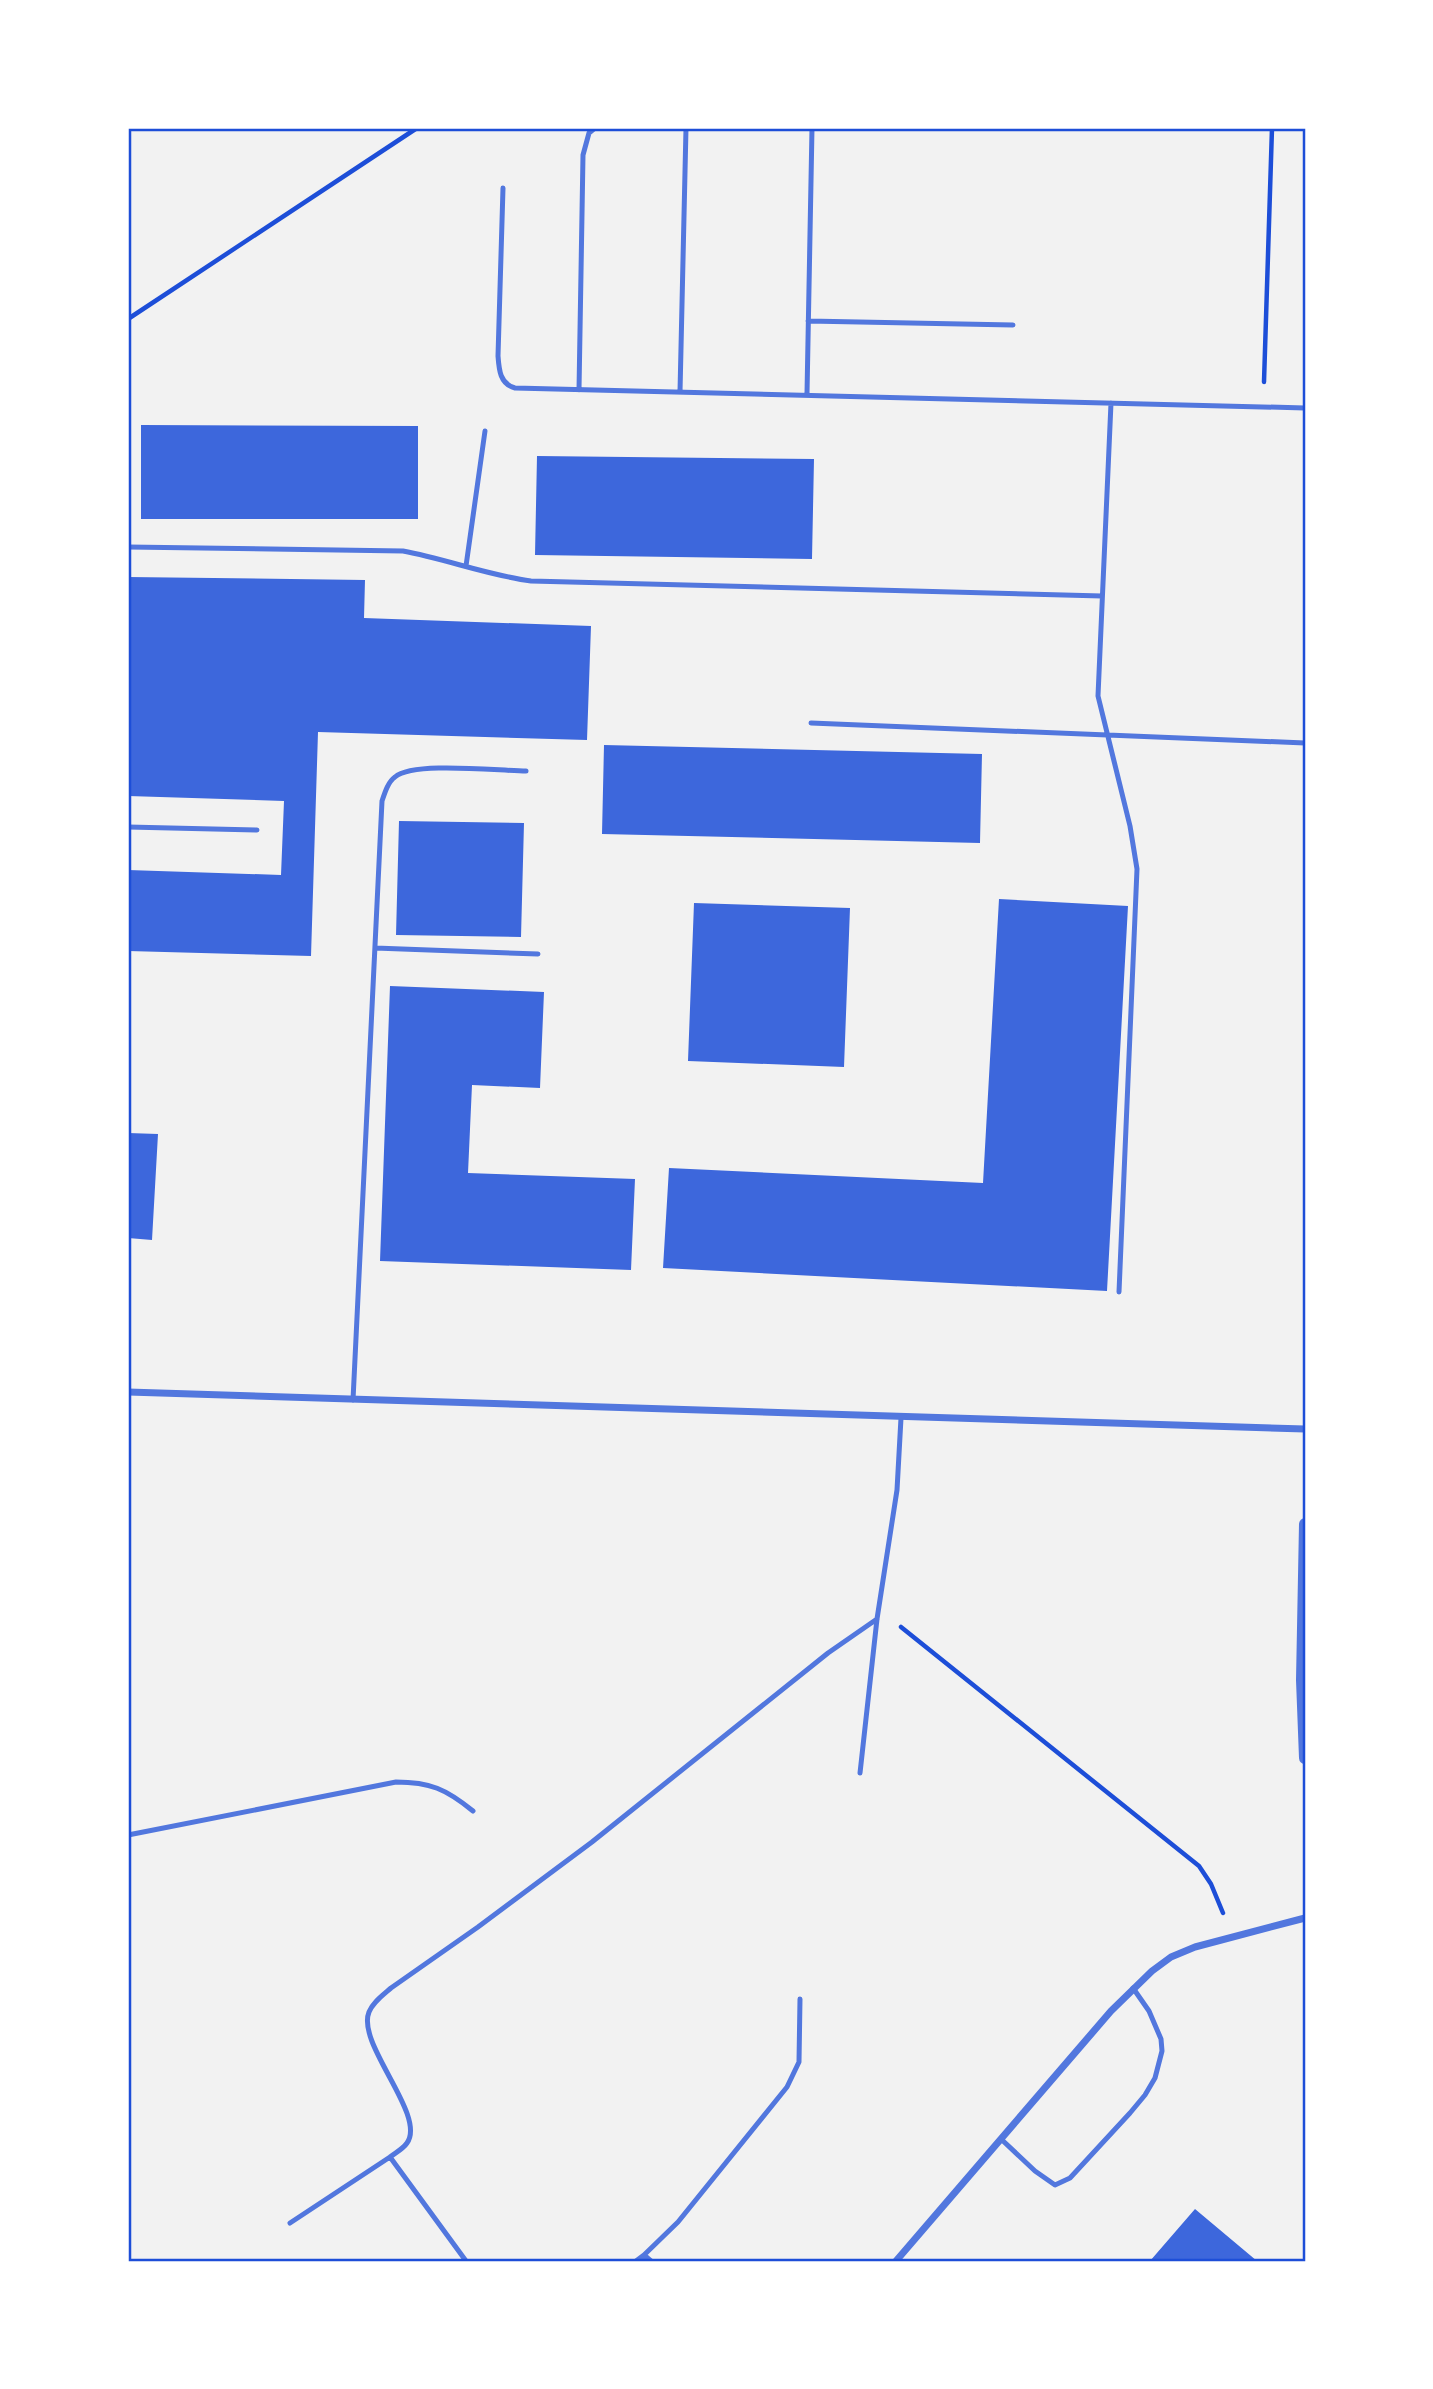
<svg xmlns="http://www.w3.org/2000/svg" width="1433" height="2389" font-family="'DejaVu Sans',sans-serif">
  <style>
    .building { fill: #3d67dc }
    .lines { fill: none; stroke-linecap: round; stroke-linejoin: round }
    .path { stroke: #1d4ed8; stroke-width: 4.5 }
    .service { stroke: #5277de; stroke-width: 5 }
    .minor { stroke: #5277de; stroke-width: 7 }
    .tertiary { stroke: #5277de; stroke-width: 12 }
    .neatline { fill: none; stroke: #1d4ed8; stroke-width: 2.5 }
  </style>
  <rect width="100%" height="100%" fill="#f2f2f2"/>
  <path class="building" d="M141,425L418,426V519H141Z
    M537,456L814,459L812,559L535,555Z
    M128,577L365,580L364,618L591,626L587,740L318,732L311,956L128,951V870L281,875L284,801L128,796Z
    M604,745L982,754L980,843L602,834Z
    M399,821L524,823L521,937L396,935Z
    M999,899L1128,906L1107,1291L663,1268L669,1168L983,1183Z
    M694,903L850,908L844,1067L688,1061Z
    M390,986L544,992L540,1088L472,1085L468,1173L635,1179L631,1270L380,1261Z
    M128,1133L158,1134L152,1240L128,1238Z
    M1195,2209L1257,2261H1150Z"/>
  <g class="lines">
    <path class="path" d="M128,319L417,128
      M1264,382L1272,128
      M901,1627L1199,1866L1211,1884L1223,1913"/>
    <path class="service" d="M503,188L498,356C499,370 500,384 515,388L1305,408
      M808,321L1013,325
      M579,390L583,155L589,133L595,128
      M680,392L686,128
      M807,394L812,128
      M1111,403L1098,696L1130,826L1137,869L1119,1292
      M128,547L403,551C446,559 487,575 531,581L1102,596
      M466,566L485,431
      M811,723L1305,743
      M128,827L257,830
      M375,948L538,954
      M353,1400L382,801C385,792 388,782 395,777C413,761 499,771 526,771
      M860,1773L877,1619L897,1490L901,1418
      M128,1835L396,1782C430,1782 446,1789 473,1811
      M1001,2139L1035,2171L1055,2185L1070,2178L1130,2113L1145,2095L1155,2078L1162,2051L1161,2039L1149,2011L1133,1988
      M290,2223L390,2157
      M644,2255L678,2222L787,2087L799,2062L800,1999
      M466,2261L390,2157C395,2153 403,2149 407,2143C427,2115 356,2044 369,2012C373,2002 383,1995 391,1988L478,1927L592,1842L828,1653L877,1619
      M636,2261L644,2255L651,2261"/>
    <path class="minor" d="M128,1392L1305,1429
      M896,2261L1111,2011L1152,1971L1171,1957L1195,1947L1305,1918"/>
    <path class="tertiary" d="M1305,1524L1302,1680L1305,1758"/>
  </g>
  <rect width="1433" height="2389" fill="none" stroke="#ffffff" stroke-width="259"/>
  <rect x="130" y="130" width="1174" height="2130" class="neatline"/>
</svg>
